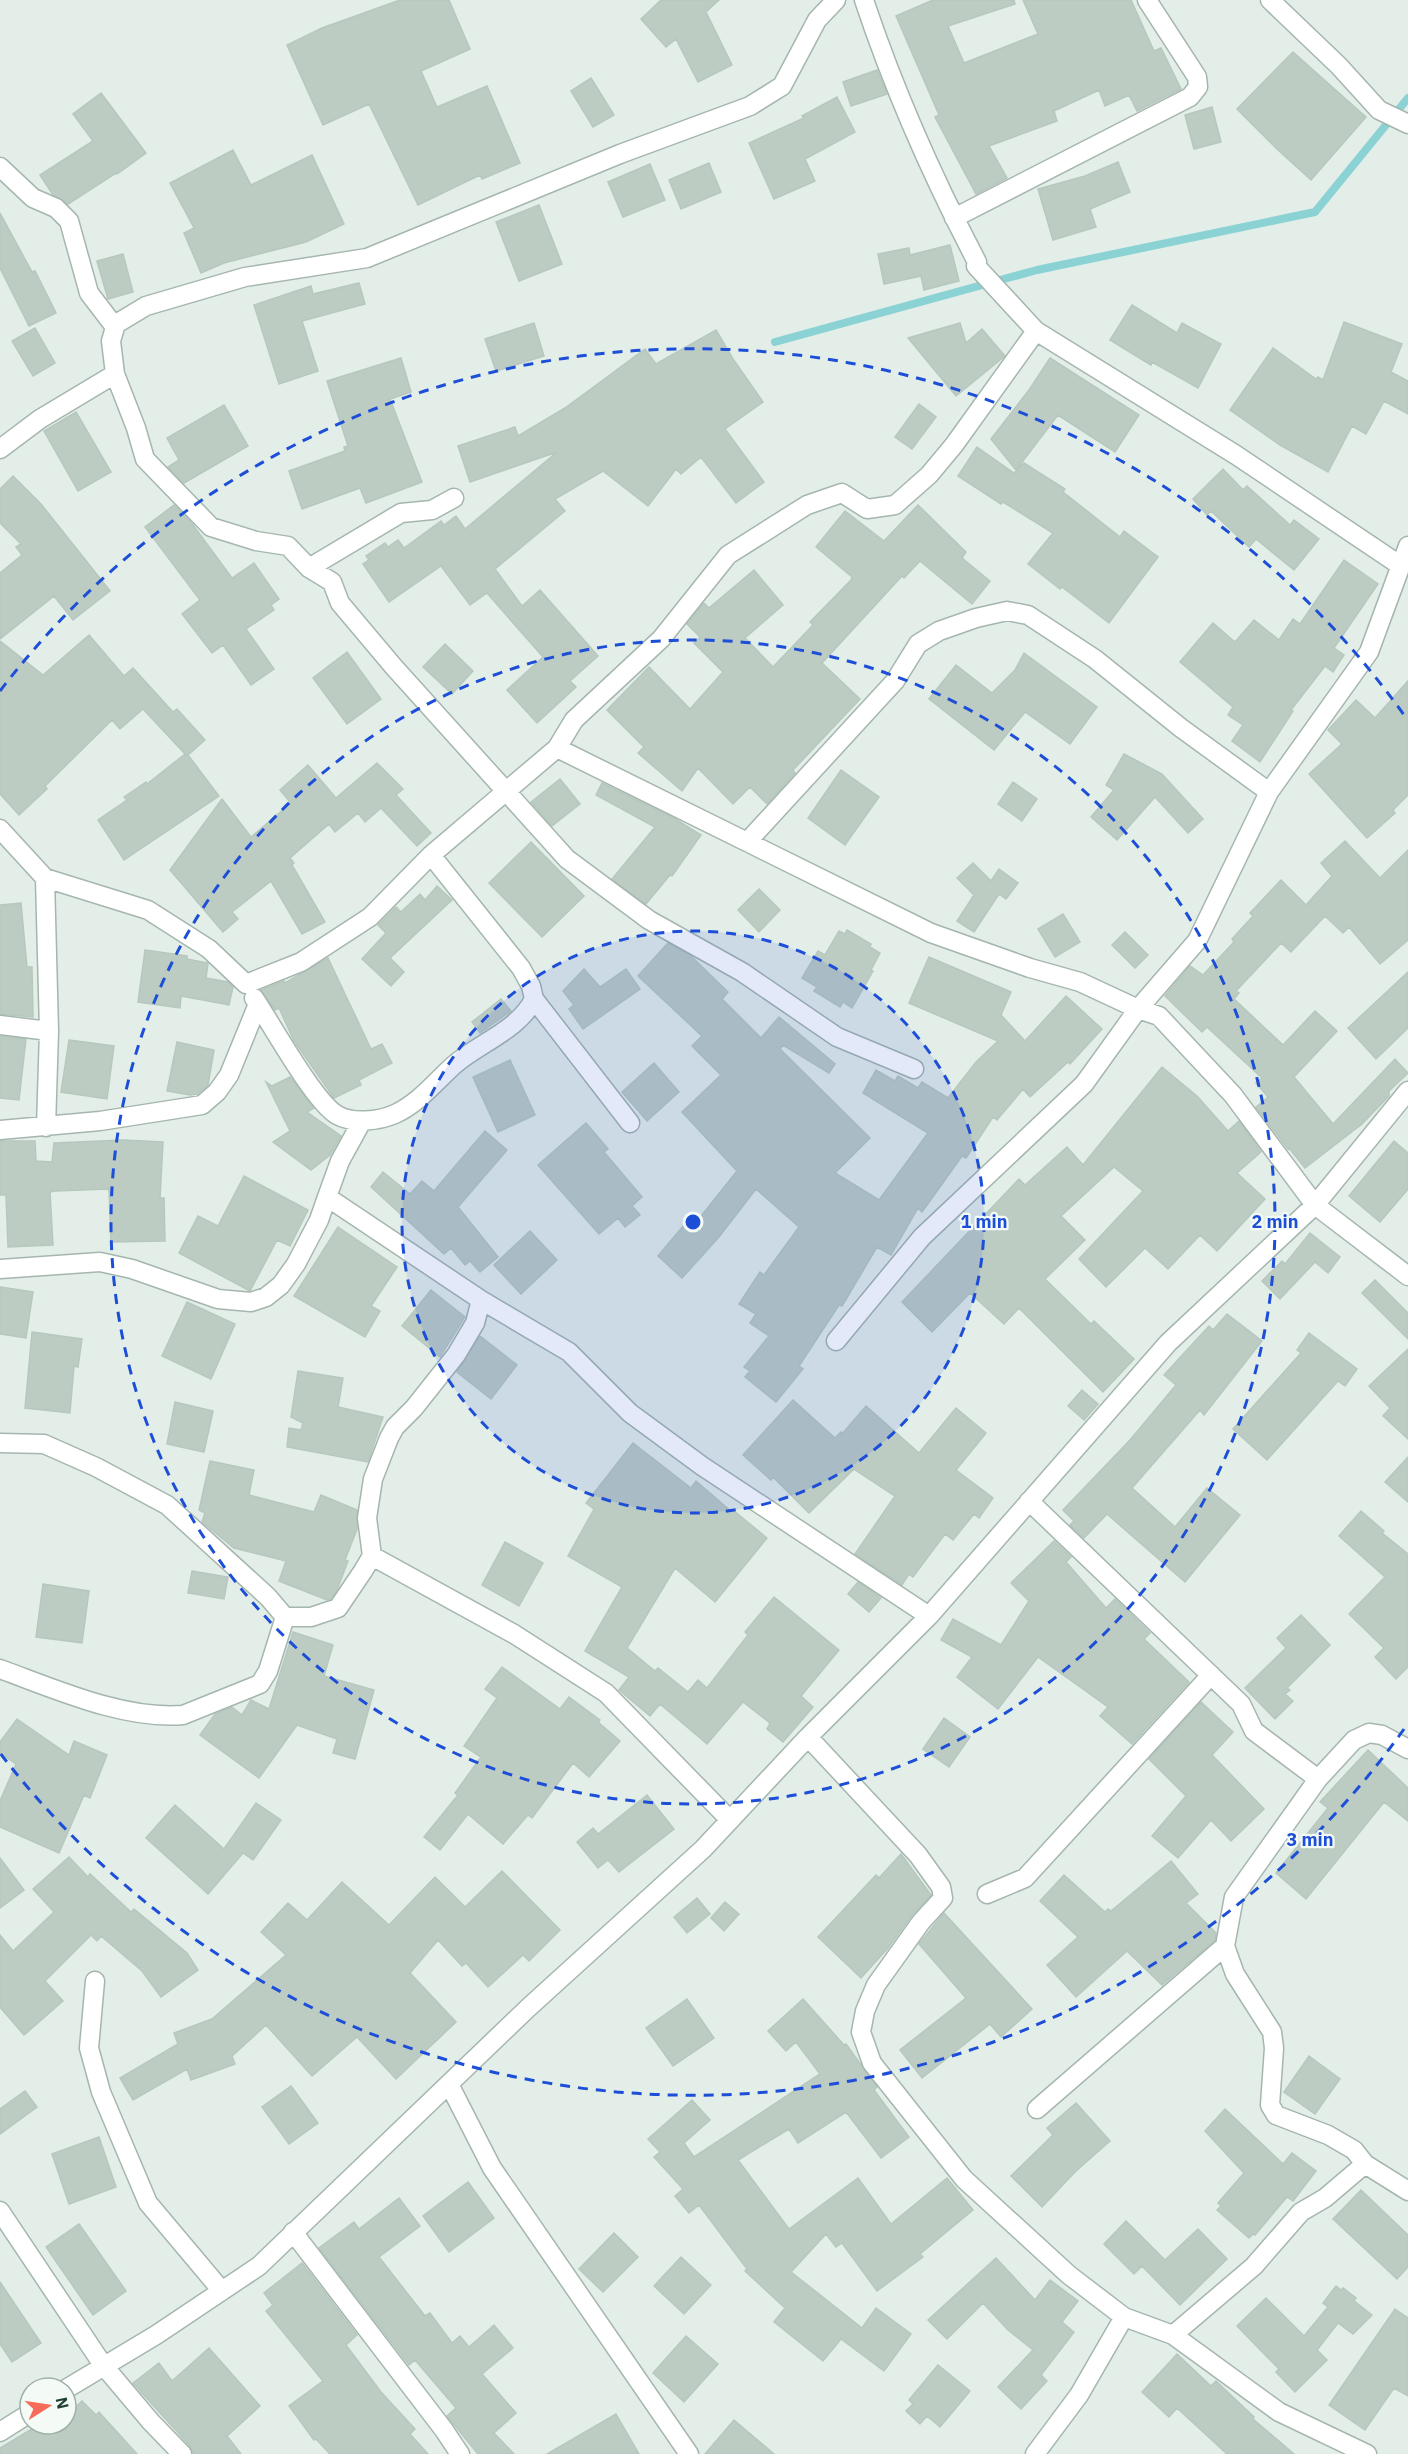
<svg xmlns="http://www.w3.org/2000/svg" width="1408" height="2454" font-family="'IBM Plex Sans',sans-serif">
  <style>
    .lines { fill: none; stroke-linecap: round; stroke-linejoin: round }
    .stream { stroke: #8ad2d4; stroke-width: 8 }
    .building { fill: #bcccc3; stroke: #b6c8be; stroke-width: 1.5 }
    .minor-casing { stroke: #a5b6ae; stroke-width: 21 }
    .minor { stroke: #fff; stroke-width: 18 }
    .ring { fill: none; stroke: #1d4ed8; stroke-width: 3; stroke-dasharray: 10 8 }
    .centre { fill: #1d4ed8; stroke: #f4faf6; stroke-width: 3 }
    .ring-label { font-size: 18px; text-anchor: middle; font-weight: bold; fill: #1d4ed8; stroke: #f4faf6; stroke-width: 4.5; stroke-linejoin: round; paint-order: stroke }
  </style>
  <rect width="100%" height="100%" fill="#e3eee8"/>
  <g class="lines">
    <path class="stream" d="M775,342L1037,270L1315,212L1408,98"/>
  </g>
  <path class="building" d="M400,0H449L470,49L421,71L437,107L487,86L520,163L482,179L480,175L418,205L369,104L323,125L287,45L322,28Z
    M661,0H719L706,12L732,65L698,82L676,39L666,47L641,19Z
    M933,0H1014L1015,4L948,26L964,63L1038,34L1023,0H1131L1154,51L1161,48L1181,89L1137,111L1129,95L1105,106L1099,90L1054,111L1057,121L989,146L1007,178L976,194L935,117L939,115L896,16Z
    M1293,52L1366,117L1311,180L1278,150L1237,109Z
    M877,70L887,94L851,106L843,82Z
    M591,78L614,115L593,127L571,91Z
    M101,93L146,153L117,174L116,173L68,204L53,195L40,175L93,141L73,114Z
    M837,97L855,132L805,159L815,181L774,199L749,143L804,118L802,116Z
    M1212,107L1221,142L1194,149L1185,115Z
    M233,150L251,185L312,155L344,224L306,242L224,263L201,273L184,233L194,228L170,183Z
    M1118,162L1130,192L1090,209L1096,227L1053,240L1038,189L1085,176Z
    M709,163L721,192L681,209L669,180Z
    M650,164L665,200L623,217L608,182Z
    M539,205L562,264L519,281L496,222Z
    M0,213L32,272L35,271L56,313L29,326L0,268Z
    M950,245L959,281L924,290L921,276L884,284L878,254L909,248L910,255Z
    M123,254L133,292L108,299L97,261Z
    M359,283L365,304L302,321L318,371L279,384L254,305L311,286L313,294Z
    M1132,305L1177,333L1182,323L1221,344L1198,388L1152,362L1151,365L1110,340Z
    M1344,322L1402,344L1391,372L1408,381V414L1384,401L1366,434L1352,426L1328,472L1280,445L1230,410L1273,348L1316,379L1318,377L1323,380Z
    M534,323L544,356L496,371L485,339Z
    M960,323L966,343L982,329L1005,356L956,396L908,338Z
    M35,328L55,363L33,376L12,341Z
    M716,330L733,359L763,402L725,429L764,482L736,503L701,457L681,474L676,469L648,506L603,471L555,499L565,511L495,569L522,606L540,590L598,656L570,681L576,687L537,723L507,690L543,657L487,593L470,605L441,566L389,602L363,564L369,560L366,556L385,543L388,547L398,540L404,548L441,521L444,525L456,516L465,529L557,452L470,482L458,446L515,427L518,436L565,408L645,349L656,364Z
    M401,358L411,392L390,399L422,482L366,503L360,488L302,509L289,471L345,451L344,447L348,446L327,381Z
    M1050,358L1139,415L1115,452L1058,415L1016,470L991,439L1029,390Z
    M919,404L936,417L912,449L895,437Z
    M224,405L248,446L184,483L168,467L179,460L167,438Z
    M76,412L111,472L78,491L44,431Z
    M977,447L1014,473L1024,463L1065,489L1063,492L1120,537L1124,531L1158,557L1109,623L1062,587L1060,589L1028,564L1053,533L1003,502L1001,504L958,476Z
    M1223,469L1243,490L1247,486L1290,525L1294,520L1319,539L1294,570L1256,539L1249,547L1211,511L1207,515L1193,499Z
    M13,476L41,504L110,591L73,620L54,596L0,639V573L22,555L16,547L21,544L0,523V489Z
    M174,505L193,525L232,578L254,563L279,599L271,605L274,610L246,629L274,669L251,685L223,645L212,653L182,614L200,600L145,527Z
    M918,505L966,552L962,558L990,581L972,604L920,561L904,578L902,576L822,663L860,699L793,770L795,773L767,804L750,787L733,804L698,768L682,791L638,753L644,747L607,710L649,667L690,709L723,672L694,643L700,637L687,624L704,603L709,608L754,570L783,605L745,638L773,667L813,625L810,622L851,580L852,577L816,547L845,511L884,541Z
    M1344,560L1378,584L1334,648L1344,655L1333,672L1325,666L1291,710L1293,711L1260,762L1232,741L1243,725L1228,715L1233,707L1180,662L1213,623L1235,642L1254,620L1279,640L1293,619L1300,624Z
    M89,635L124,676L133,668L173,712L177,709L205,740L188,755L219,796L124,860L98,820L127,800L124,797L146,782L147,784L185,754L143,709L120,729L112,720L45,786L47,789L19,815L0,794V641L43,675Z
    M445,644L473,671L452,694L423,667Z
    M347,652L381,699L347,724L313,678Z
    M1024,653L1097,707L1070,744L1025,712L994,750L929,699L956,665L992,693L1015,670Z
    M1408,681V795L1393,810L1395,813L1367,838L1309,774L1342,744L1328,730L1356,700L1375,718Z
    M1124,754L1162,774L1203,819L1188,833L1155,797L1117,840L1091,817L1114,790L1106,785Z
    M377,763L403,789L396,795L431,833L417,846L381,808L365,822L358,813L335,832L329,824L290,858L294,863L292,865L325,922L302,934L271,881L232,912L238,919L223,932L170,870L222,799L251,837L291,803L280,790L308,765L336,798Z
    M841,770L879,797L845,845L808,818Z
    M560,779L580,804L552,826L531,802Z
    M1013,782L1037,799L1022,821L998,804Z
    M602,783L672,817L701,835L672,876L670,875L646,904L612,879L655,827L596,795Z
    M1345,841L1380,878L1408,850V940L1380,964L1349,927L1343,933L1325,916L1291,952L1281,943L1236,991L1239,993L1234,999L1283,1045L1315,1011L1337,1031L1294,1077L1333,1124L1395,1059L1408,1073L1389,1091V1096L1362,1124L1305,1168L1289,1148L1288,1149L1256,1107L1268,1097L1256,1083L1262,1078L1207,1027L1202,1032L1165,996L1190,966L1203,975L1234,942L1232,939L1253,916L1250,913L1281,880L1306,905L1332,876L1321,863Z
    M531,842L584,896L542,937L489,883Z
    M973,863L991,881L999,869L1018,883L1006,899L999,894L974,932L957,921L974,895L957,878Z
    M437,886L452,900L390,958L404,972L391,986L362,959L386,933L378,925L396,907L401,912L420,894L425,900Z
    M759,889L780,910L759,932L738,910Z
    M21,903L27,967H32L33,1017L0,1014V905Z
    M1063,914L1080,942L1055,957L1038,929Z
    M847,930L871,944L870,947L880,953L871,970L873,971L852,1008L843,1002L840,1007L814,991L817,987L802,978L818,951L825,955L839,931L845,934Z
    M1125,932L1148,955L1135,968L1112,945Z
    M668,943L691,956L728,992L722,999L761,1038L779,1017L835,1064L829,1073L783,1045L780,1049L870,1138L835,1173L879,1200L928,1133L863,1093L876,1070L895,1081L898,1076L918,1088L922,1082L948,1098L976,1062L998,1041L909,1003L929,957L1011,992L1001,1015L1025,1041L1066,996L1102,1029L1070,1064L1068,1062L1030,1097L1023,1089L997,1120L993,1117L966,1158L962,1156L922,1212L918,1208L891,1255L877,1247L842,1306L839,1305L799,1366L803,1369L776,1402L745,1377L750,1371L744,1367L769,1336L750,1323L756,1314L739,1304L760,1272L764,1275L799,1227L756,1189L719,1237L682,1278L658,1256L684,1225L690,1230L737,1171L682,1112L721,1075L692,1046L702,1036L638,976Z
    M145,950L187,956V959L208,963L206,978L228,982L233,987L229,1005L181,996L180,1008L138,1002Z
    M328,958L371,1049L382,1044L392,1063L359,1080L361,1085L334,1098L294,1041L279,1008L275,1010L261,990L284,981L285,983Z
    M584,969L600,987L626,969L640,989L583,1029L569,1009L574,1005L563,991Z
    M1408,972V1028L1376,1059L1348,1028Z
    M501,999L511,1011L480,1033L472,1022Z
    M0,1036L26,1039L19,1100L0,1098Z
    M69,1040L114,1046L107,1099L61,1092Z
    M177,1042L214,1050L208,1085L197,1094L190,1095L167,1091Z
    M510,1060L535,1115L498,1132L473,1077Z
    M654,1063L679,1092L647,1121L622,1092Z
    M1162,1067L1197,1096L1228,1131L1239,1121L1261,1152L1237,1173L1265,1199L1217,1251L1200,1235L1168,1269L1145,1248L1106,1287L1079,1259L1143,1191L1114,1167L1061,1216L1085,1240L1045,1279L1091,1324L1094,1321L1134,1359L1103,1392L1019,1308L1004,1324L970,1293L932,1332L902,1302L1019,1179L1025,1185L1067,1147L1083,1165Z
    M290,1077L314,1108L307,1112L341,1136L330,1155L311,1170L273,1142L290,1131L266,1082L272,1086Z
    M586,1123L608,1149L604,1152L642,1197L632,1206L640,1215L625,1227L618,1218L599,1234L538,1165Z
    M485,1131L507,1150L458,1207L498,1257L480,1272L470,1261L465,1265L451,1248L444,1254L371,1187L383,1172L410,1194L422,1181L434,1191Z
    M123,1140L163,1142L160,1198H164L165,1241L111,1242L109,1189L55,1191L50,1192L53,1245L8,1247L6,1195H0V1141H35L36,1161L52,1162L54,1143Z
    M1394,1141L1408,1153V1189L1380,1222L1349,1196Z
    M244,1176L308,1210L290,1246L277,1240L250,1291L179,1253L198,1216L218,1226Z
    M338,1227L397,1267L371,1306L380,1311L365,1337L294,1296Z
    M530,1231L557,1260L521,1294L494,1265Z
    M1310,1233L1340,1257L1328,1273L1315,1262L1280,1299L1262,1281L1282,1261L1285,1264Z
    M1375,1280L1408,1313V1339L1362,1293Z
    M0,1287L33,1292L26,1338L0,1334Z
    M431,1290L465,1317L440,1357L402,1326Z
    M187,1302L235,1324L211,1379L162,1356Z
    M1227,1314L1262,1341L1204,1415L1200,1410L1132,1488L1175,1527L1207,1488L1240,1515L1185,1582L1107,1514L1084,1538L1070,1525L1074,1521L1063,1510L1130,1440L1176,1385L1164,1375L1209,1326L1213,1330Z
    M32,1332L82,1339L78,1367L74,1366L70,1413L25,1408Z
    M1309,1333L1357,1369L1345,1386L1338,1381L1267,1460L1233,1429L1301,1353L1297,1350Z
    M480,1336L517,1365L491,1399L457,1372Z
    M1408,1349V1439L1383,1416L1390,1408L1369,1386Z
    M298,1371L343,1378L338,1407L383,1417L368,1462L287,1447L289,1428L301,1430L303,1423L291,1417Z
    M1082,1390L1098,1404L1084,1420L1068,1406Z
    M793,1400L835,1438L841,1432L842,1434L866,1406L919,1453L956,1408L986,1433L956,1470L993,1498L979,1518L974,1514L953,1540L945,1534L913,1577L909,1574L902,1585L855,1554L895,1496L854,1469L809,1513L773,1477L771,1480L743,1455Z
    M175,1402L213,1411L204,1452L167,1444Z
    M633,1443L691,1488L696,1481L732,1512L734,1511L767,1538L715,1602L675,1568L627,1648L655,1671L658,1668L688,1692L698,1680L707,1688L748,1635L745,1632L774,1597L839,1650L801,1696L813,1707L783,1742L767,1729L770,1723L743,1702L707,1744L660,1704L650,1716L619,1690L629,1677L585,1651L622,1587L568,1556L594,1509L586,1503Z
    M1408,1457V1502L1385,1482Z
    M210,1461L254,1470L249,1495L314,1512L321,1495L357,1510V1529L345,1560L348,1561L337,1590L331,1599L327,1600L279,1581L286,1561L234,1548L202,1522L205,1513L199,1510Z
    M1361,1511L1384,1531L1382,1533L1408,1554V1667L1396,1679L1375,1657L1384,1648L1349,1614L1385,1577L1339,1536Z
    M1054,1541L1071,1557L1066,1562L1106,1608L1115,1599L1150,1633L1144,1639L1189,1682L1132,1744L1100,1716L1108,1707L1038,1657L998,1709L957,1677L972,1657L941,1640L953,1619L1001,1645L1029,1601L1011,1583Z
    M505,1542L543,1563L519,1606L482,1585Z
    M192,1571L228,1577L224,1599L188,1593Z
    M858,1582L881,1598L869,1612L848,1594Z
    M43,1584L89,1591L82,1643L36,1637Z
    M1301,1615L1330,1645L1287,1688L1290,1690L1285,1694L1293,1701L1275,1719L1245,1688L1286,1648L1277,1638Z
    M293,1632L333,1645L324,1676L374,1690L355,1759L333,1753L337,1739L297,1725L259,1778L200,1735L215,1714L232,1707L242,1715L251,1700L269,1709Z
    M502,1667L560,1709L569,1697L600,1720L598,1722L620,1741L589,1777L573,1763L532,1818L528,1815L503,1844L468,1814L440,1850L424,1837L458,1795L455,1793L481,1757L464,1746L497,1698L485,1689Z
    M1201,1702L1233,1732L1212,1755L1264,1809L1231,1841L1211,1820L1178,1858L1152,1836L1186,1796L1149,1759Z
    M944,1718L970,1737L949,1767L923,1749Z
    M17,1719L69,1755L74,1741L107,1755L90,1798L84,1795L59,1853L0,1827V1801L16,1764L0,1753V1742Z
    M1368,1750L1408,1788V1821L1384,1802L1306,1899L1276,1873L1328,1808L1320,1802Z
    M647,1795L674,1829L619,1872L608,1860L598,1868L577,1842L593,1828L598,1834Z
    M256,1803L281,1820L253,1860L243,1853L208,1894L146,1838L175,1805L224,1849Z
    M901,1854L931,1895L912,1915L888,1948L861,1978L818,1937L876,1875L879,1878Z
    M69,1857L88,1877L90,1874L131,1912L134,1909L187,1953L198,1970L161,1997L142,1971L101,1936L97,1941L91,1935L45,1981L63,2001L24,2035L0,2007V1935L13,1951L54,1912L33,1889Z
    M0,1858L24,1890L0,1908Z
    M1171,1861L1198,1894L1186,1903L1216,1933L1215,1940L1162,1985L1127,1951L1076,1997L1047,1965L1078,1937L1040,1901L1064,1875L1105,1912L1108,1909L1111,1911Z
    M502,1871L560,1930L529,1961L523,1955L488,1987L466,1963L462,1966L438,1940L410,1973L456,2022L396,2079L357,2037L312,2076L266,2025L232,2056L235,2064L191,2080L187,2069L133,2100L120,2078L178,2044L174,2033L212,2019L286,1955L261,1932L288,1903L307,1920L342,1882L389,1925L435,1877L465,1907Z
    M697,1898L710,1914L687,1933L674,1917Z
    M725,1902L739,1914L724,1931L711,1918Z
    M944,1913L1032,2009L1001,2037L990,2024L922,2078L900,2050L966,1998L919,1944Z
    M687,1999L714,2038L673,2066L646,2028Z
    M803,1999L844,2045L846,2044L877,2087L874,2090L909,2137L881,2158L846,2112L798,2143L789,2129L738,2160L789,2229L858,2178L891,2224L947,2178L973,2210L920,2254L923,2257L877,2291L842,2243L836,2247L826,2234L791,2272L862,2328L876,2308L911,2334L884,2371L841,2339L823,2361L774,2322L785,2308L745,2271L747,2269L699,2205L689,2213L675,2196L683,2189L654,2157L660,2152L648,2139L692,2100L710,2120L684,2143L694,2157L820,2074L796,2042L786,2051L768,2031Z
    M1309,2056L1340,2079L1315,2114L1284,2092Z
    M291,2086L318,2123L289,2144L262,2107Z
    M25,2091L37,2107L0,2134V2109Z
    M1076,2103L1110,2141L1075,2172L1042,2207L1011,2176L1053,2135L1047,2128Z
    M1225,2109L1283,2164L1292,2153L1316,2171L1293,2201L1287,2197L1255,2235L1253,2234L1249,2238L1217,2210L1221,2206L1218,2203L1244,2173L1205,2131Z
    M99,2137L116,2187L69,2204L52,2154Z
    M468,2182L494,2218L449,2252L423,2216Z
    M1361,2190L1408,2235V2267L1397,2279L1333,2219Z
    M399,2198L420,2226L379,2257L425,2316L430,2313L452,2343L460,2336L469,2347L494,2325L513,2348L482,2374L516,2413L494,2433L514,2454H478L447,2416L456,2408L415,2360L409,2365L319,2248L354,2222L359,2229Z
    M1126,2221L1165,2260L1198,2229L1227,2259L1180,2305L1142,2266L1134,2274L1104,2244Z
    M79,2224L126,2291L93,2315L46,2247Z
    M614,2233L638,2257L603,2292L579,2269Z
    M681,2257L711,2285L684,2314L654,2286Z
    M996,2258L1035,2300L1050,2280L1078,2301L1062,2322L1074,2332L1041,2375L1047,2381L1021,2409L998,2387L1033,2350L1008,2330L983,2303L947,2339L928,2320Z
    M302,2263L357,2335L346,2345L381,2392L415,2429L410,2434L428,2454H330L316,2439L314,2440L289,2406L323,2381L266,2311L273,2305L264,2293Z
    M0,2282L41,2343L12,2362L0,2344Z
    M1336,2286L1341,2290L1343,2288L1356,2298L1354,2301L1372,2315L1353,2334L1338,2323L1317,2350L1327,2360L1295,2392L1276,2372L1279,2369L1237,2326L1266,2298L1304,2336L1328,2307L1323,2303Z
    M1395,2309L1408,2318V2396L1394,2388L1365,2430L1329,2405Z
    M686,2336L718,2364L684,2402L653,2373Z
    M209,2348L260,2406L227,2436L241,2454H193L190,2446L133,2383L159,2363L172,2381Z
    M1177,2354L1211,2386L1216,2381L1254,2417L1253,2419L1294,2454H1227L1177,2408L1169,2417L1142,2392Z
    M938,2365L970,2391L940,2427L927,2416L920,2424L906,2411L913,2404L909,2400Z
    M82,2401L96,2415L99,2412L137,2454H0V2448L40,2424H66V2416Z
    M616,2414L639,2454H547Z
    M734,2420L774,2454H705Z"/>
  <g class="lines">
    <defs>
      <path id="minor" d="M836,0L817,20L782,86L750,106L620,154L367,258L245,277L146,306L116,324L111,341L115,374L136,428L145,459L211,527L256,541L288,546L309,568L332,582L340,603L393,666L567,859L649,920L742,972L837,1037L914,1069
        M864,0C894,90 933,178 977,262L976,266L1036,331L1236,455L1401,566
        M1270,0L1339,66L1379,110L1408,124
        M0,167L33,198L56,208L69,221L89,293L115,327
        M954,218L1190,97L1198,87L1197,77L1147,0
        M0,449L40,419L115,374
        M309,568L401,513L432,510L454,498
        M557,748L574,720L661,639L728,555L807,505L842,493L867,509L895,505L929,475L954,445L1036,331
        M0,829L45,878L148,910L209,949L246,984L301,962L370,917L431,855L557,748L931,933L1030,968L1080,982L1138,1009L1159,1016L1233,1095L1315,1205L1408,1276
        M747,842L895,681L918,644L939,631L976,618L1007,611L1028,615L1095,659L1181,728L1269,792
        M45,878L49,1031L46,1127
        M534,999L630,1123
        M258,1004C274,1029 315,1102 337,1115C353,1124 379,1121 395,1114C419,1103 435,1082 454,1065C479,1043 519,1030 534,999L531,986L521,968L431,855
        M0,1025L49,1031
        M0,1130L100,1121L202,1105L217,1092L229,1075L258,1004L254,998
        M327,1197L340,1161L362,1121
        M0,1269L100,1262L132,1269L218,1299L251,1302L266,1297L281,1285L296,1264L319,1220L327,1197L481,1300L569,1352L630,1413L702,1466L929,1616
        M836,1341L922,1237L1084,1084L1138,1009L1197,941L1269,792L1369,652L1408,546
        M0,1443L44,1444L96,1467L167,1505L268,1597L285,1617
        M1029,1501L1241,1704L1254,1731L1318,1779
        M372,1556L514,1634L606,1693L730,1820
        M285,1617H311L338,1608L363,1571L372,1556L367,1518L373,1479L389,1438L395,1427L414,1408L456,1355L475,1323L481,1300
        M0,1669C55,1689 124,1720 183,1715L260,1684L268,1671L285,1617
        M808,1737L918,1855L941,1887L943,1898L921,1922L876,1985L865,2011L861,2032L872,2063L964,2179L1069,2275L1124,2317L1173,2335L1279,2412L1367,2454
        M1408,1749L1382,1735L1369,1733L1354,1740L1318,1779L1234,1897L1225,1946L1235,1974L1272,2032L1274,2048L1270,2105L1276,2115L1328,2135L1354,2150L1365,2164L1408,2191
        M987,1894L1025,1878L1211,1675
        M95,1981L89,2048L101,2092L148,2203L222,2291
        M449,2084L492,2168L689,2454
        M1037,2109L1225,1946
        M0,2211L103,2365L151,2422L182,2454
        M293,2232L444,2430L460,2454
        M1173,2335L1254,2266L1301,2212L1325,2198L1365,2164
        M66,2389L156,2335L259,2266L528,2008L703,1849L808,1737L929,1616L1168,1343L1315,1205L1408,1091
        M0,2432L30,2413
        M1035,2454L1079,2395L1124,2317"/>
    </defs>
    <use href="#minor" class="minor-casing"/>
    <use href="#minor" class="minor"/>
  </g>
  <circle cx="693" cy="1222" r="291" fill="#1d4ed8" fill-opacity=".12"/>
  <g class="ring">
    <circle cx="693" cy="1222" r="291"/>
    <circle cx="693" cy="1222" r="582"/>
    <path d="M1404 1729A873 873 0 0 1 0 1753M0 691A873 873 0 0 1 1404 715"/>
  </g>
  <circle cx="693" cy="1222" r="9" class="centre"/>
  <g class="ring-label">
    <text x="984" y="1228">1 min</text>
    <text x="1275" y="1228">2 min</text>
    <text x="1310" y="1846">3 min</text>
  </g>
  <g transform="translate(48 2406) rotate(78)"><circle r="28" fill="#f4faf6" stroke="#a0b0a8" stroke-width="1.5"/>
  <path d="M0-4.5L10 22L0 15L-10 22Z" fill="#f66c59"/>
  <text y="-9" font-size="16" font-weight="bold" text-anchor="middle" fill="#224034">N</text>
  </g>
</svg>
